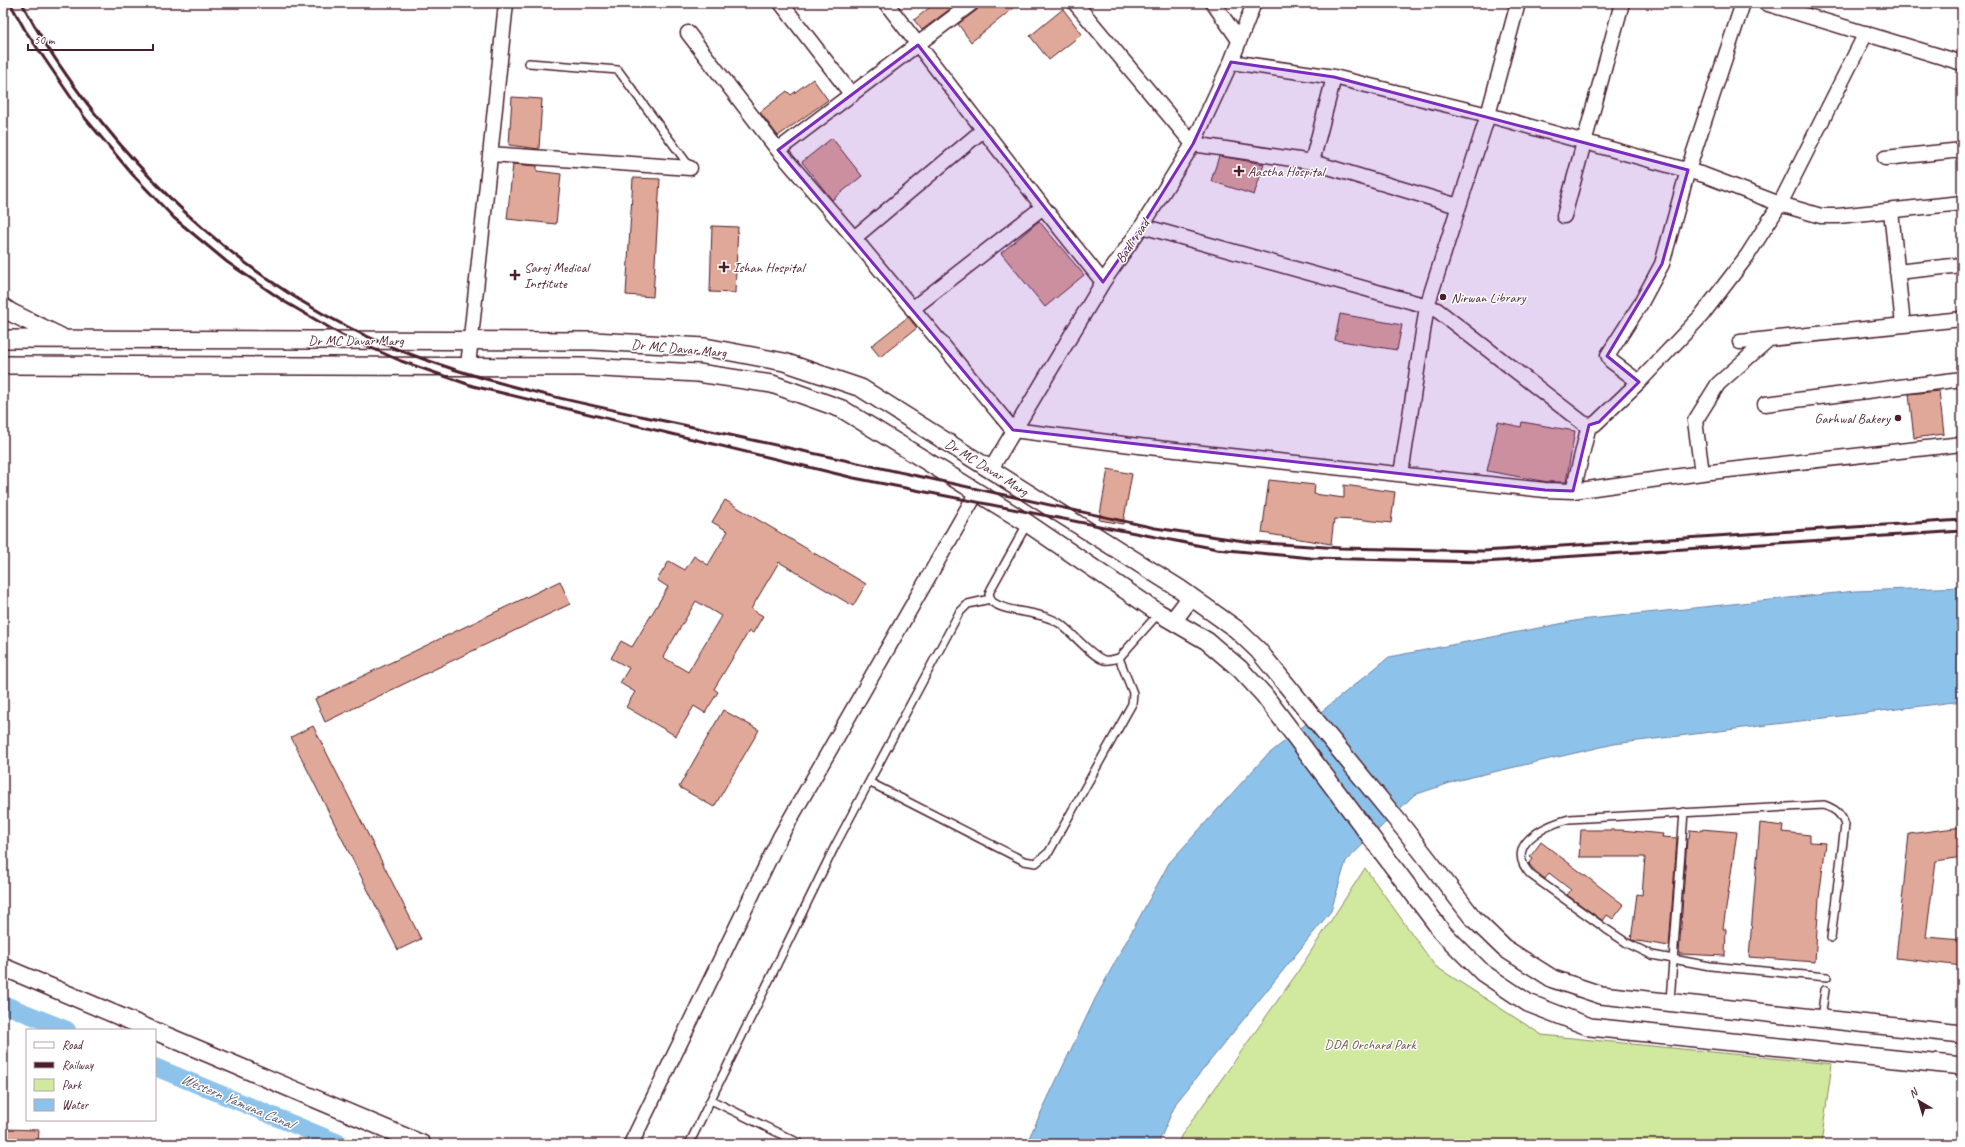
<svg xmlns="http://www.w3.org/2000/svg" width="1965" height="1147" font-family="Caveat,sans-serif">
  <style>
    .green { fill: #d0e99e; stroke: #8d8464 }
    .water { fill: #8dc3eb; stroke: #72819e }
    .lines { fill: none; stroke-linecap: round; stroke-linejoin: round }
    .canal { stroke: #8dc3eb; stroke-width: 18 }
    .building { fill: #e0a898; stroke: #4a1f2b; fill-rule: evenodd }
    .service-casing { stroke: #4a1f2b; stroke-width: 10 }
    .minor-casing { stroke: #4a1f2b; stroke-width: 17 }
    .tertiary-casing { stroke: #4a1f2b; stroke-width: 20 }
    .service { stroke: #fff; stroke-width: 7 }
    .minor { stroke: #fff; stroke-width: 14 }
    .tertiary { stroke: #fff; stroke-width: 17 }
    .rail { stroke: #4a1f2b; stroke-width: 3 }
    .marked { fill: #7b2cbf; fill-opacity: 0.2; stroke: #7b2cbf; stroke-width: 3; stroke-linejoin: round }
    .poi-dot { fill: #4a1f2b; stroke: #fff; stroke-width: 1.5 }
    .labels { text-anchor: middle; stroke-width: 3; stroke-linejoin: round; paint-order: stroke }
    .poi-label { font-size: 14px; fill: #4a1f2b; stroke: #fff; text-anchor: start }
    .street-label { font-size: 14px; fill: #4a1f2b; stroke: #fff }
    .park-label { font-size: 14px; fill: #6c5248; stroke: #fff }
    .water-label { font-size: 15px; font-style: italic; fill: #61586e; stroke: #fff }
  </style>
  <rect width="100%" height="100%" fill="#fff"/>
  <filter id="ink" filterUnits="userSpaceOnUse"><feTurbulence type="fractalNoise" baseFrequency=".025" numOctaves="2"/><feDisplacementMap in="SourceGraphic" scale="8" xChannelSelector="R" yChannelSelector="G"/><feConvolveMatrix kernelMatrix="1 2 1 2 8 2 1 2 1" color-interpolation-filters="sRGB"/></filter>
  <g filter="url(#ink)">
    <path class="green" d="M1365,868L1435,966L1542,1035L1832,1064L1821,1144H1178L1181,1136L1295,976Z"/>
    <path class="water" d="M1962,587V701L1614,744L1459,780L1414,795L1346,861L1331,911L1176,1103L1158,1144H1026L1095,999L1169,863L1265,757L1389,657L1580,620L1855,591Z"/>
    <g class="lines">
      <path class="canal" d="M3,1004L67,1030
        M155,1067L341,1144"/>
    </g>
    <path class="building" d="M935,3H958L922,30L914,20Z
      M980,3H1020L971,42L958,24L977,10Z
      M1063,9L1082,34L1049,60L1030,36Z
      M813,79L828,100L778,136L760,112L787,91L791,95Z
      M512,97L542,99L539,149L509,145Z
      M832,138L862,176L832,200L802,162Z
      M1219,156L1264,164L1254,195L1211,181Z
      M513,164L537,166V171L561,174L556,224L507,219Z
      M633,178L660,179L653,297L626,295Z
      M1039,221L1084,275L1045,307L1001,253Z
      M712,226L738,227L735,293L710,292Z
      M1340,314L1402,325L1397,350L1335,340Z
      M908,317L917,328L880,357L871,346Z
      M1939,391L1944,434L1914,438L1909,394Z
      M1498,422L1521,427L1522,422L1575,431L1566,482H1548L1487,471Z
      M1108,469L1132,474L1123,524L1099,520Z
      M1269,480L1315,485L1314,494L1344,498V485L1395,492L1391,523L1356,519V520L1334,519L1331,544L1262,533Z
      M725,500L866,584L853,606L779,562L751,609L763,616L753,633L749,631L714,689L718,692L705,713L694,706L676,736L626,707L635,692L620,683L629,668L611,658L621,641L632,647L668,587L657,580L669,561L685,570L694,556L708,565L728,531L712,522ZM696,601L721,616L688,672L663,657Z
      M560,581L570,604L325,722L315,699Z
      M723,710L759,730L714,807L679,787Z
      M313,726L421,939L398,950L291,737Z
      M1760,823L1783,826L1782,832L1810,835V842L1826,843L1819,898L1815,962L1749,957Z
      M1962,827V857L1936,861L1926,937L1962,940V966L1896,958L1909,834Z
      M1701,829L1737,832L1723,929H1726L1725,956L1679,954L1687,839H1689L1690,830L1701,831Z
      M1581,830H1621L1663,834L1662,837L1677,838L1669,946L1631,940L1637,894L1642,895L1645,857H1579Z
      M1541,842L1624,905L1613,919L1607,915L1603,921L1567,895L1571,890L1549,873L1545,879L1535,871L1529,864L1533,859L1530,857Z
      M5,1129L39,1130L38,1144H4Z"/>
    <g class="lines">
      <defs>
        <path id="service" d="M529,63L618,70L690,167
          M1027,524L991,589L989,594L992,602C1010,614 1038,610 1059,623C1071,631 1091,656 1104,660C1110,661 1114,659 1119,658L1159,613
          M869,782L1024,861L1036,863L1049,852L1132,704L1133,693L1119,658
          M1827,977L1710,966L1652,955L1627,943L1606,929L1531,875C1502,845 1544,826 1569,819L1824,805C1835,809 1841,813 1845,825L1831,938
          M1670,1001L1684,812
          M1821,1018L1825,990
          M711,1100L801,1144
          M689,1144L835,846L959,613L968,604L990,599"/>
        <path id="minor" d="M781,3L852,95
          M886,3L1043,207L1103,282
          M1075,3L1193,144L1312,162L1458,206
          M1213,3L1239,40
          M1765,3L1962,63
          M688,33L778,150L854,238L1013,430L1139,446L1545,490L1573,491L1702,473L1962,444
          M1231,62L1334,77L1488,115L1704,175L1780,204L1821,216H1838L1962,203
          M778,150L972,3
          M490,154L690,168
          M1885,158L1962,150
          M1312,162L1334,77
          M1891,211L1903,325
          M1564,216L1622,3
          M1142,226L1427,306L1437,310L1583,423L1589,425L1595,424L1639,382L1701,316L1747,256L1780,204L1866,33
          M854,238L983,130
          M1897,272L1962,265
          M912,309L1043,207
          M1740,342L1962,319
          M468,366L506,3
          M1639,382L1611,361L1608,355L1640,305L1662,264L1688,170L1743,3
          M1765,404L1962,379
          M991,469L1103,282L1142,226L1193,144L1231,62L1254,3
          M1702,473L1695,421L1718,384L1769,339
          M1401,474L1427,306L1488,115L1518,3
          M1573,491L1589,425
          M631,1144L780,837L977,492"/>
        <path id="tertiary" d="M3,307L12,313L61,337
          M3,339L593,341L705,347L784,362L861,388L1180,589L1236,629L1258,650L1405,830L1473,918L1504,948L1553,979L1601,995L1962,1034
          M3,365L583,367L698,373L772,384L842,409L1027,523L1159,613L1207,641L1240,669L1264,695L1443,933L1483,973L1528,1003L1590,1027L1962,1066
          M1173,621L1191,597
          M3,967L152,1030
          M155,1031L422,1144"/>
      </defs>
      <use href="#service" class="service-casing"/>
      <use href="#minor" class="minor-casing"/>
      <use href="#tertiary" class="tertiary-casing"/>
      <use href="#service" class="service"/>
      <use href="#minor" class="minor"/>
      <use href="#tertiary" class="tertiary"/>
      <path class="rail" d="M10,3L25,30L85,118L132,174L174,218L227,262L285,302L342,335L401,361L473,386L854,478L1217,549L1311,558L1484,562L1962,531
        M22,3C40,38 62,70 86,102C167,209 273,300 399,350C507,392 622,411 734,436C875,467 1015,497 1155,528L1251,542L1340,548L1483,551L1962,520"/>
    </g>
  </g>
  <path class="marked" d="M918,45L1103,282L1142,226L1193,144L1231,62L1334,77L1688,170L1662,264L1607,356L1639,382L1599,422L1589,425L1573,491L1545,490L1013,430L778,150Z"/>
  <g class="poi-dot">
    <path d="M1237 165h4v4h4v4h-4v4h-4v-4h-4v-4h4z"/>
    <path d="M722 261h4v4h4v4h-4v4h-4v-4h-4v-4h4z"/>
    <path d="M513 269h4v4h4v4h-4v4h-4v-4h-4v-4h4z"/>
    <circle cx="1443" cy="297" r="4"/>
    <circle cx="1898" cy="418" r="4"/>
  </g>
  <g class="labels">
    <g class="poi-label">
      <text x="1248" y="176">Aastha Hospital</text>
      <text x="524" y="272">Saroj Medical<tspan x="524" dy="16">Institute</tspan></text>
      <text x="733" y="272">Ishan Hospital</text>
      <text x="1451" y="302">Nirwan Library</text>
      <text x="1890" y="423" text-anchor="end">Garhwal Bakery</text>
    </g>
    <g class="street-label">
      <text transform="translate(1132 241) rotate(-56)" y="5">Badli road</text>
      <text x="356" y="345">Dr MC Davar Marg</text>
      <text transform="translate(679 348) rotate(5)" y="5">Dr MC Davar Marg</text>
      <text transform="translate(987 467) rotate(32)" y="5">Dr MC Davar Marg</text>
    </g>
    <g class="park-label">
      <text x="1370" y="1049">DDA Orchard Park</text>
    </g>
    <g class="water-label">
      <text transform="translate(237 1101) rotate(23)" y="5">Western Yamuna Canal</text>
    </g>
  </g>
  <rect width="1965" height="1147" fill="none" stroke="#fff" stroke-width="16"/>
  <rect x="8" y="8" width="1949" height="1131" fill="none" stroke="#4a1f2b" stroke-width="1.5" filter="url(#ink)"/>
  <rect x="26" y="1029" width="130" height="92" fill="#ffffff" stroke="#b7a5aa"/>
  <rect x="34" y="1042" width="20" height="6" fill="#ffffff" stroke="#b7a5aa"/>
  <text x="62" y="1049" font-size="12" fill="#4a1f2b">Road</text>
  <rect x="34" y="1062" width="20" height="6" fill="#4a1f2b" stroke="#b7a5aa"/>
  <text x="62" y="1069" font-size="12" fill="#4a1f2b">Railway</text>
  <rect x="34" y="1079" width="20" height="12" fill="#d0e99e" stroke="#b7a5aa"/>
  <text x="62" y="1089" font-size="12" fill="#4a1f2b">Park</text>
  <rect x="34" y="1099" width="20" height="12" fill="#8dc3eb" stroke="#b7a5aa"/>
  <text x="62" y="1109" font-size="12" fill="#4a1f2b">Water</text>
  <g transform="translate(1919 1101) rotate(322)" stroke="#ffffff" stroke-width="3" paint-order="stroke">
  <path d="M0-3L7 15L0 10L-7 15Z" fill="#4a1f2b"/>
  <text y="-6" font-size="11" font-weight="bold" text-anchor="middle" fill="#4a1f2b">N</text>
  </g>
  <path d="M28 44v6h125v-6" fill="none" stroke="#4a1f2b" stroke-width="2"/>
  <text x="34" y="44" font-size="12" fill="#4a1f2b" stroke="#ffffff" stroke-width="3" paint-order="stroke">50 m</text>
</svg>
